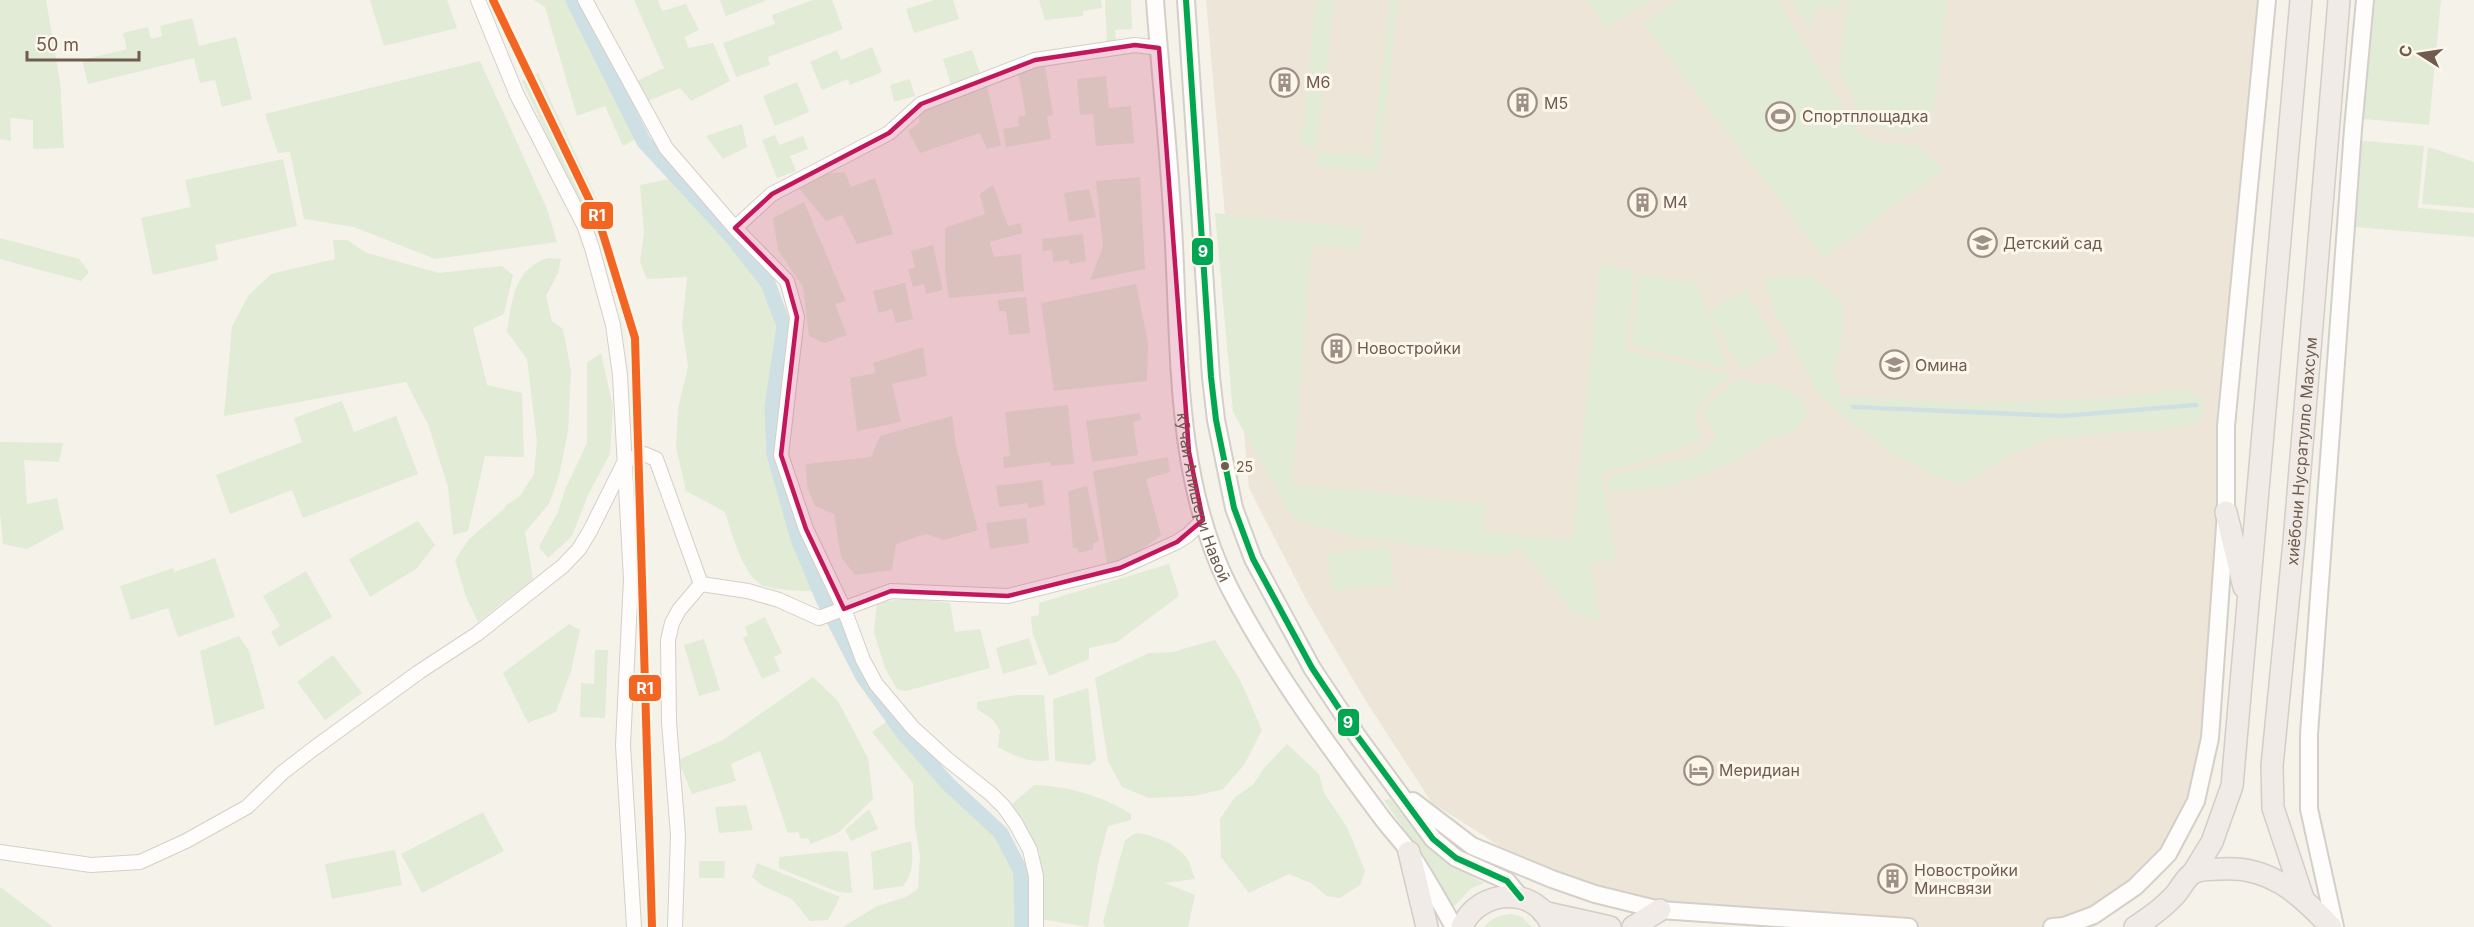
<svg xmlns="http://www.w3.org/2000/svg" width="2474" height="927" font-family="Inter,sans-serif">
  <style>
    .residential { fill: #ede5d8 }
    .green { fill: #e1ebd6 }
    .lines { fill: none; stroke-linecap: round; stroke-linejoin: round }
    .stream { stroke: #cee0e3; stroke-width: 4.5 }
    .canal { stroke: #cee0e3; stroke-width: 15 }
    .minor-casing { stroke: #d4cfc8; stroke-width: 16 }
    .tertiary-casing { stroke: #d4cfc8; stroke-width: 20 }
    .trunk-casing { stroke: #d3cdc7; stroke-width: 24 }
    .minor { stroke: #fefdfc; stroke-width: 14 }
    .tertiary { stroke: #fefdfc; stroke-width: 16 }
    .trunk { stroke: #f0ebe6; stroke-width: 21 }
    .bus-1-casing { stroke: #fdf7eb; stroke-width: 10 }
    .bus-1 { stroke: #00a651; stroke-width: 6 }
    .rail-1-casing { stroke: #fdf7eb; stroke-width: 12 }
    .rail-1 { stroke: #f26522; stroke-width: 8 }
    .marked { fill: #c2185b; fill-opacity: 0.2; stroke: #c2185b; stroke-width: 4.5; stroke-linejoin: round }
    .bus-dot { fill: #6f5c4e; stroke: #fdf7eb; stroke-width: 2 }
    .labels { text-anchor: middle; stroke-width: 6; stroke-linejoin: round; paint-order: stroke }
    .bus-label { font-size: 14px; fill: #6f5c4e; stroke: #fdf7eb; text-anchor: start }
    .poi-label { font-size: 16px; fill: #6f5c4e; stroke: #fdf7eb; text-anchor: start }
    .street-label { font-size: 16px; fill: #6f5c4e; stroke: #fdf7eb }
    .line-badge { stroke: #fdf7eb; stroke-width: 2 }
    .badge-label { font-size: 16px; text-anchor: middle; font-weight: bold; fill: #fff }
  </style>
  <rect width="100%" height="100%" fill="#f5f2ea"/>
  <path class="residential" d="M1206,0H2260L2214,743L2198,816L2157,880L2094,927H1764L1680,921L1605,899L1536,873L1483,835L1432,803L1364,698L1308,603L1249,488Z"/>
  <path class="green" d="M0,0H46L60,82L64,148L33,149V120L10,118L11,141L0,139Z
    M370,0H447L457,28L384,46Z
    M534,0H567L638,138L623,146L605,106L577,116L545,7Z
    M634,0H658L662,11L686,4L699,30L685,37L688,48L713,43L730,81L691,101L680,88L643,103L633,83L664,68Z
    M720,0H767L726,16Z
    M813,0H832L843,29L768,57L770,65L736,77L723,43L775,24L772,15Z
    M934,0H953L959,19L914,33L906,9Z
    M1039,0H1101L1102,8L1083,11V16L1045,20Z
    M1105,0H1131L1132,29L1115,30L1116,41L1107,42Z
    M1317,0L1334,2L1316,148L1300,146Z
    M1390,0H1398L1378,173L1316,166L1317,151L1372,156Z
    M1585,0H1651L1607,27Z
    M1677,0H1777L1859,133L1886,144L1917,146L1943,170L1824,258L1643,24Z
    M1791,0H1839L1838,9L1822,7L1816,10L1811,31Z
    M1848,0H1946L1935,103C1929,123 1924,124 1907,134L1881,129L1862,117L1848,90L1839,70Z
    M2366,0H2441L2429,125L2354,118Z
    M192,18L199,46L236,37L252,99L222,107L215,80L200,83L194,58L88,84L82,60L127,49L123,33L148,27L151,39L162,36L160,26Z
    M872,47L882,72L850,85L848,79L822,90L810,62L837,50L841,60Z
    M972,50L982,79L938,94L937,89L951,85L943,59Z
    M480,61L547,209L557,242L435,259L354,227L304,219L290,152L278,153L265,114Z
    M1045,66L1053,115L1047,116L1051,139L1006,147L1003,129L1019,126L1018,117L1026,115L1018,71Z
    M538,73L607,222L591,230L522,81Z
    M1106,76L1109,108L1131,106L1134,143L1096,146L1093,114L1080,115L1077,79Z
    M910,79L915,96L894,102L890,85Z
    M797,82L809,112L775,126L763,96Z
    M986,82L1001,145L987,149L980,133L920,153L908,131L920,122L918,113Z
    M742,124L747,147L723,159L706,136Z
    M775,135L779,145L803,136L808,149L790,156L796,171L777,178L762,140Z
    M2352,140L2424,146L2418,208L2474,213V237L2344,226Z
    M2428,147L2474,162V208L2422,204Z
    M283,159L297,226L215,245L218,260L153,275L141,218L191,207L185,180Z
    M845,172L851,187L875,178L893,234L857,244L842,215L826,221L799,188L819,174Z
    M1140,177L1145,269L1090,280L1103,247L1096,181Z
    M669,179L724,234L763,282L777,327L769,410L770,456L794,540L815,592C800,590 779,591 764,586C744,579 731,531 725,512L686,491L676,447L678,409L688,366L682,326L687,277L647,279L640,262L644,233L640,185Z
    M993,185L1008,226L1020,223L1023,233L990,242L994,257L1021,254L1024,291L949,298L945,271V228L985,214L980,194Z
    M1089,189L1096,217L1069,222L1064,193Z
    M804,202L846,301L835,304L847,335L824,343L809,336L803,287L778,250L773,218Z
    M1215,213L1363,229L1359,250L1312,244L1292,484L1486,504L1483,531L1572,541L1600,264L1634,271L1626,350L1731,375L1712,391L1696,413L1697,425L1703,438L1668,454L1601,473L1616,558L1589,565L1601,620L1577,614L1520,550L1500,556L1359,538L1294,520L1233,412Z
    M1083,234L1086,261L1069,264V260L1053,262L1052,250L1043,251L1042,239Z
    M0,238L79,259L89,272L81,281L0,259Z
    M333,240H347L367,253L439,273L502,266L513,275L504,314L473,328L487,385L522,393L524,457L485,456L468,531L453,535L448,487L428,424L406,382L224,416L232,327L248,296L271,274L335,259Z
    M933,245L943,290L926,294L924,284L913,287L908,269L915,268L911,251Z
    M548,258L561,259L558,273L546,296L552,321L563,329L571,371L568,431L559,476L549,504L525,532L533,579L478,622L466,597L455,560L469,539L505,508V506L520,496L534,474L537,441L527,359L507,332C512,301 514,268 548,258Z
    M1639,275L1696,282L1728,369L1631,345Z
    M1813,276L1844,304L1842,336L1834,372L1841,396L1968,403L2097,399L2184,389L2200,397L2203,410L2197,423L2162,431H2123L2051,438L2011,455L1959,485L1930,473L1893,453L1839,413L1818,394L1773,308L1764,277Z
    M905,283L913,319L896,323L892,309L879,313L873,291Z
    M1136,284L1148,343L1147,381L1054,391L1041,303Z
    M1746,290L1779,350L1741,370L1708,310Z
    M1026,297L1030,333L1009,335L1006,311H999L998,300Z
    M923,347L927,376L892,384L901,422L857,431L850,378L876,373L873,363Z
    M601,353L613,407L610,454L588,495L572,536L548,558L539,547L558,512L565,490L587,443V363Z
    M1739,378L1762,386L1769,383C1783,388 1812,396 1806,416C1804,422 1800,427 1795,430C1786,436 1774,437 1765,442C1749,451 1734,462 1717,469C1688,482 1642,494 1610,491L1606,483L1610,475L1694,456C1703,450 1712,444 1716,433L1703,417L1707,406L1715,397Z
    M342,401L354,432L396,416L418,474L303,518L292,490L230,514L216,475L302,442L294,418Z
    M1068,405L1074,464L1051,466L1050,462L1004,468L1003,457L1010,456L1005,412Z
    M1140,413L1141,420L1133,422L1138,455L1092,462L1086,421Z
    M952,416L956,446L978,530L944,540L926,534L896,544L892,570L855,575L841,557L834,514L815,506L807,486L806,464L871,457L880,436Z
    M0,442L63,443L59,462L24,460L27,504L57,498L64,529L27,549L3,544L0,512Z
    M1168,457L1170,472L1146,479L1161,535L1133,556L1107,565L1093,471Z
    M1042,480L1045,505L1028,508V503L999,507L996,486Z
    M1087,486L1099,540L1093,544V549L1079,553L1077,548H1073L1068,491Z
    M1026,518L1029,543L990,549L986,523Z
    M418,521L435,545L416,569L370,597L349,559Z
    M1389,546L1394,584L1332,591L1327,553Z
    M215,558L235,617L178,637L168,608L131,620L120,586L173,568L175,572Z
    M1169,564L1179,596L1117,642L1089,648V659L1049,676L1033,635L1031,617L1039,615V603Z
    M306,571L332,617L279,647L271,632L280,626L263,596Z
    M908,599L950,603L955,632L980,629L990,668L906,691L897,689L885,668L874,632L877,602Z
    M765,617L782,653L774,657L780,671L762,679L743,638L748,635L745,627Z
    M569,624L580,630L571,671L556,712L528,723L503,673Z
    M239,636L249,651L265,708L215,726L200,651Z
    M1029,638L1037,664L1003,674L996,648Z
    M704,639L720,690L699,696L684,645Z
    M1215,640L1240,680L1262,730L1244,765L1223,789L1195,796L1149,798L1122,787L1108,761L1095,678L1149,653L1173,652Z
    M595,650H608L605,718L580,717L581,683L594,684Z
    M333,655L362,693L325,720L297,682Z
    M813,677L838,701L868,758L873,799L838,833L811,844L808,838L801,839L798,832L788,833L760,751L731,764L736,781L692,794L678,760L723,740Z
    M1088,688L1096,760L1089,765L1055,761L1053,699Z
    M1017,695H1044L1049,760C1032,765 1013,755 998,747L1000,730L992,719L977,709V702Z
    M889,720L947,786L998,834L1019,872L1020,927H843L877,906L906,897L918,889L920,856L915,827L913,783L872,732Z
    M1287,744L1319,774L1324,793L1347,827L1365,871L1360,885L1340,898L1327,896L1311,883L1289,874L1249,893L1221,857L1220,819L1235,797L1253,785L1264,768Z
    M1034,785C1067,786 1103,796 1131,814V820L1108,826L1098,864L1088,927L1040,919V853L1009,807Z
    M1390,799C1420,836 1442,860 1484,883L1470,889L1450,911L1426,861L1384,800Z
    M746,805L753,830L719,833L715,807Z
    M869,809L878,829L851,841L845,830Z
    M483,812L504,851L422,893L401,854Z
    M1136,833C1153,835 1175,843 1186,857C1191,863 1192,873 1195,879L1165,883L1195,895L1188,927H1105L1103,922L1125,840Z
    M911,841C913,859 914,872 903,886L874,890L871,852Z
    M395,850L402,885L332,899L325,864Z
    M836,851L848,852L852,893L838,892L779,868V857Z
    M699,861H725L724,878H699Z
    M757,863L840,897L828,920L810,921L792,899L763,886L752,877Z
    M0,887L3,889L53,927H0Z
    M1511,914L1522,917L1532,927H1484C1492,918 1499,915 1511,914Z"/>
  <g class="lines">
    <path class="stream" d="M1853,407L2062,416L2196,405"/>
    <path class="canal" d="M573,0L644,142L730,235L768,283L784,326L772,407L774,454L798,539L823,599L863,677L903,733L948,784L1001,833L1021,872L1022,927"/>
    <defs>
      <path id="minor" d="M478,0L517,95L584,225L592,248L613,325L620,375L631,579L623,745L634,927
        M585,0L666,148L735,228L787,281L797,317L781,455L806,529L844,609L863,660L876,684L913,728L947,759L991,794L1004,807L1016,824L1030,850L1036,876V927
        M735,228L772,194L889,133L921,104L1035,60L1135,45L1159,48
        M0,852L91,865L140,862L186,841L247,807L282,773L313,749L419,672L477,634L563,566L579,549L590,531L625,461L644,454L656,459L701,584L748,591L779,600L819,618L891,591L1008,596L1120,568L1177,542L1188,535L1203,520
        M675,927L678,835L669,722L668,640L672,623L679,610L701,584"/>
      <g id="tertiary">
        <path id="s1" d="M1155,0C1160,70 1168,141 1172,211C1181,336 1171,472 1229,587C1271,668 1327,744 1382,818C1391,830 1402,841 1410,853C1426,877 1440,902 1454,927"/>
        <path d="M1186,0L1211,377L1216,420L1234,508L1253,559L1312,668L1358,737L1433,839L1456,858L1507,881L1521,898"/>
        <path d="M1413,801L1472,846L1552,879L1595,894L1660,910L1909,927"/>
        <path d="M2052,927L2064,926L2094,915L2135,887L2168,854L2196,801L2210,738L2226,512V426L2267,0"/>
        <path d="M2335,927L2309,809V734L2353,129L2365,0"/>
      </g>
      <g id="trunk">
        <path d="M2226,512L2244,587"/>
        <path d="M1409,852L1427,927"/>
        <path d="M2193,873L2212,842L2232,786L2301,0"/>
        <path id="s2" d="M2303,898L2273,808L2272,766L2294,542L2339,0"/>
        <path d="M1543,912L1610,927"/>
        <path d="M1462,927C1478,888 1538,885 1552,927"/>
        <path d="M1633,927L1660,910"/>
        <path d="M2135,927C2149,918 2164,907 2175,895C2181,888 2186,877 2193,873C2200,869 2212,869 2221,869C2269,865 2300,894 2331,927"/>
      </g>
    </defs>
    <use href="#minor" class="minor-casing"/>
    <use href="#tertiary" class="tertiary-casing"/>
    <use href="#trunk" class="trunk-casing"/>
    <use href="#minor" class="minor"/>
    <use href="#tertiary" class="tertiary"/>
    <use href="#trunk" class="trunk"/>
    <defs>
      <path id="bus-1" d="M1186,0L1211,377L1216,420L1234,508L1253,559L1312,668L1358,737L1433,839L1456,858L1507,881L1521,898"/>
    </defs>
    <use href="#bus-1" class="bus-1-casing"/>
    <use href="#bus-1" class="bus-1"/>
    <defs>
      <path id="rail-1" d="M493,0L598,218L635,338L652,927"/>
    </defs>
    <use href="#rail-1" class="rail-1-casing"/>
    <use href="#rail-1" class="rail-1"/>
  </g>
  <path class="marked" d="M1135,45L1159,48L1189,452L1203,520L1177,542L1120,568L1008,596L891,591L844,609L806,529L781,455L797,317L787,281L735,228L772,194L889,133L921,104L1035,60Z"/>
  <defs>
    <symbol id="building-ring" viewBox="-11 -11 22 22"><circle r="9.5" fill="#fdf7eb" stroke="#9e9085" stroke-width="1.5"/><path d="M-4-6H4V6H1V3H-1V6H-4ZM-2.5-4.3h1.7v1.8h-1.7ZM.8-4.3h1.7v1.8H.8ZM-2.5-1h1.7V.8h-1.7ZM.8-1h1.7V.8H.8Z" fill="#9e9085"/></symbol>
    <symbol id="stadium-ring" viewBox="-11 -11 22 22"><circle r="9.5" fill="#fdf7eb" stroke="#9e9085" stroke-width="1.5"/><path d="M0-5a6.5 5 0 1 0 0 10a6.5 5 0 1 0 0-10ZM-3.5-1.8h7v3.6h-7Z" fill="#9e9085"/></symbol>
    <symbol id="school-ring" viewBox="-11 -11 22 22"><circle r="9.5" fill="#fdf7eb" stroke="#9e9085" stroke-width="1.5"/><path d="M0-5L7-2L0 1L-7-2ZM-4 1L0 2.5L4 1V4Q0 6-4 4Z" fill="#9e9085"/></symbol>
    <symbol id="hotel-ring" viewBox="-11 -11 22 22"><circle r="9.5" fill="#fdf7eb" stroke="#9e9085" stroke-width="1.5"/><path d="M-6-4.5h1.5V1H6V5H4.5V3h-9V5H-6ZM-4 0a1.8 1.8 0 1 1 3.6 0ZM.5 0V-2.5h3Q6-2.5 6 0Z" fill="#9e9085"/></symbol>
  </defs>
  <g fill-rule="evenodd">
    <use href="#building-ring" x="1268" y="66" width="33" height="33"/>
    <use href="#building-ring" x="1506" y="86" width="33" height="33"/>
    <use href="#stadium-ring" x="1764" y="100" width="33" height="33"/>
    <use href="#building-ring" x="1626" y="186" width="33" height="33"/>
    <use href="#school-ring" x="1966" y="226" width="33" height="33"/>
    <use href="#building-ring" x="1320" y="332" width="33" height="33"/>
    <use href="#school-ring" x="1878" y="348" width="33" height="33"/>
    <use href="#hotel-ring" x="1682" y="754" width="33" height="33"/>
    <use href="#building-ring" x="1876" y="862" width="33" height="33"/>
  </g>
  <circle class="bus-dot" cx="1225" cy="466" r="5"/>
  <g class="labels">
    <g class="bus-label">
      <text x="1236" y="472">25</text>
    </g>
    <g class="poi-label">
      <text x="1306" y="88">М6</text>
      <text x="1544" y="109">М5</text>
      <text x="1802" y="122">Спортплощадка</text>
      <text x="1663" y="208">М4</text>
      <text x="2003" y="249">Детский сад</text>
      <text x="1357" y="354">Новостройки</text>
      <text x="1915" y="371">Омина</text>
      <text x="1719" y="776">Меридиан</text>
      <text x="1914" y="876">Новостройки<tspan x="1914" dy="18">Минсвязи</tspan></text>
    </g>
    <g class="street-label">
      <text dy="6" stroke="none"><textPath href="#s2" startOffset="453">хиёбони Нусратулло Махсум</textPath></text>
      <text dy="6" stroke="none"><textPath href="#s1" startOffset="501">кӯчаи Алишери Навоӣ</textPath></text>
    </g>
  </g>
  <g class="line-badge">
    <rect x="580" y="201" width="34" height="29" rx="6" fill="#f26522"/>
    <rect x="1191" y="237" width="23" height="29" rx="6" fill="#00a651"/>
    <rect x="628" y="674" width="34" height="28" rx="6" fill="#f26522"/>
    <rect x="1337" y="708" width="23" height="29" rx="6" fill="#00a651"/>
  </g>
  <g class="badge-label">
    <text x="597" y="221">R1</text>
    <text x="1203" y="257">9</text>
    <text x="645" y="694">R1</text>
    <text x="1348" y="728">9</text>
  </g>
  <g transform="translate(2420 54) rotate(282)" stroke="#fdf7eb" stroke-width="4.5" paint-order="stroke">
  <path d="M0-4.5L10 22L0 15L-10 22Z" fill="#6f5c4e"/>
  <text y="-9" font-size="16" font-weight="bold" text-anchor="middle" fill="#6f5c4e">С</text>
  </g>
  <path d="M27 51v9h112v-9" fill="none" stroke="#6f5c4e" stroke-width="3"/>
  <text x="36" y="51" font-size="18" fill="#6f5c4e" stroke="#fdf7eb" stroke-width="4.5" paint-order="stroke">50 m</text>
</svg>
